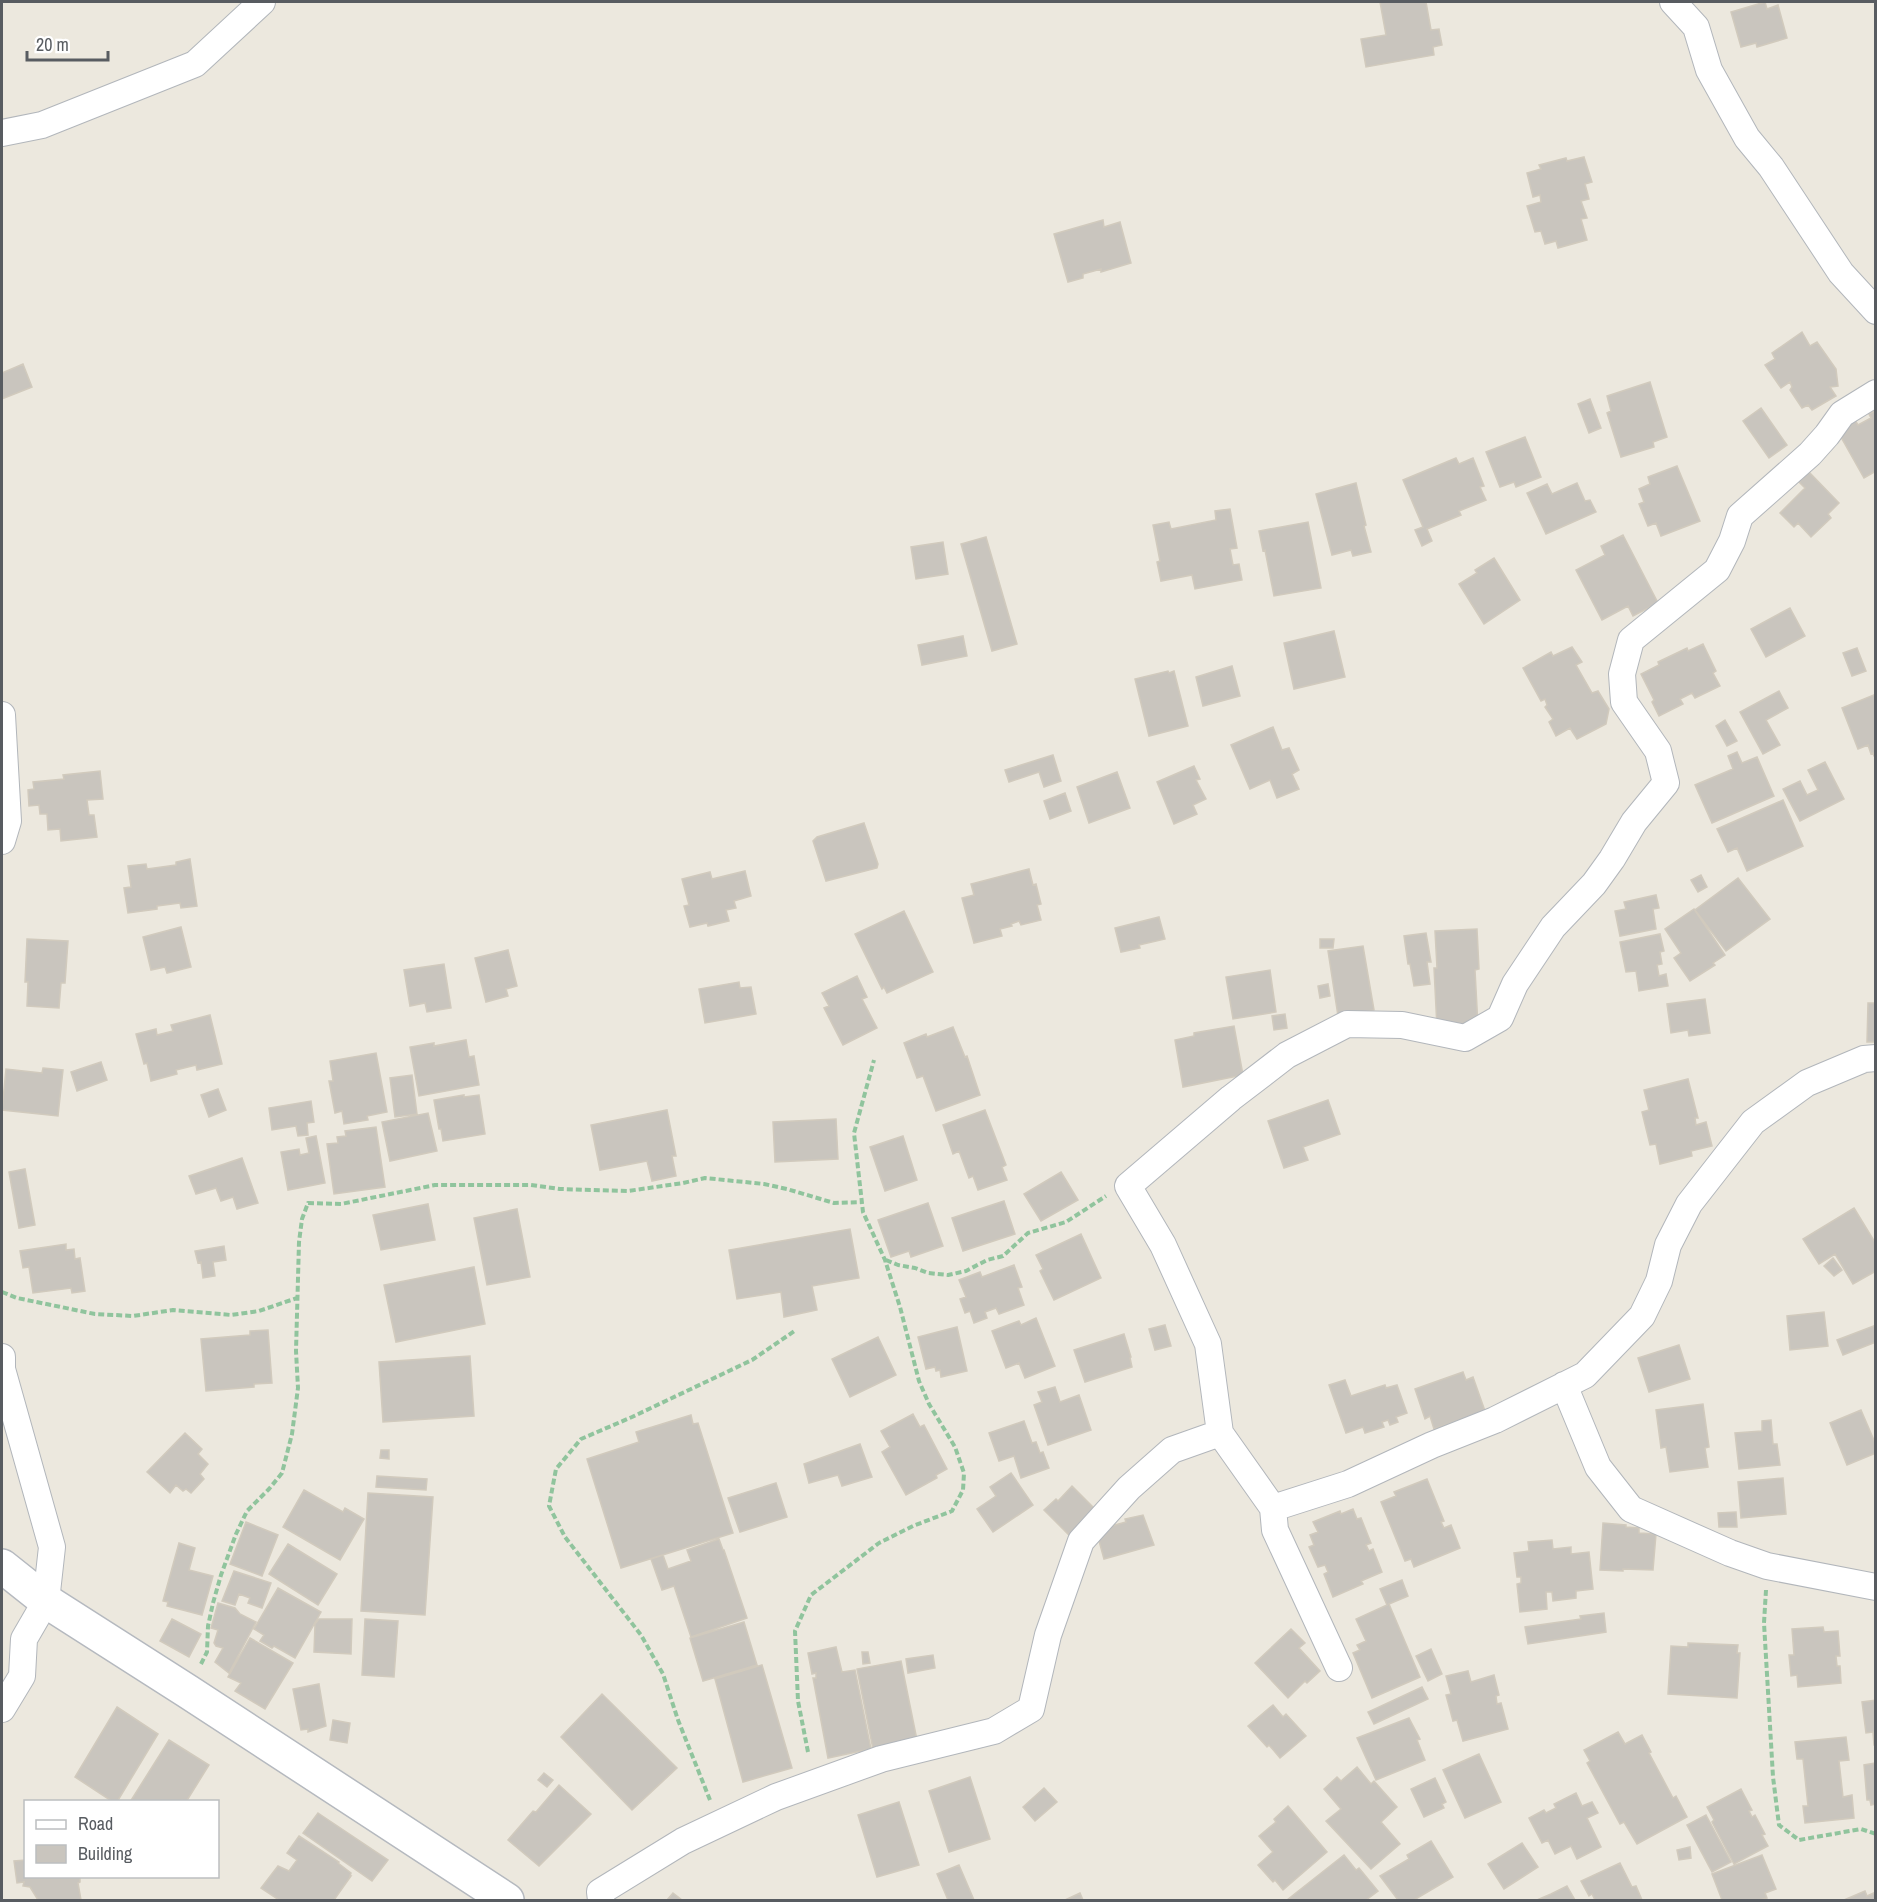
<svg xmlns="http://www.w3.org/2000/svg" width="1877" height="1902" font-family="'Archivo Narrow',sans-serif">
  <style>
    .building { fill: #c9c5be; stroke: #d1cabd; stroke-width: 1.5 }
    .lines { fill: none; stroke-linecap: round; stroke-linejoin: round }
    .minor-casing { stroke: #b2b6bb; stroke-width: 28 }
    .secondary-casing { stroke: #b5b9bf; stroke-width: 36 }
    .path { stroke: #90c49d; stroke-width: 4; stroke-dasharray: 6 3; stroke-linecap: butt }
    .minor { stroke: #fff; stroke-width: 26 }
    .secondary { stroke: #fff; stroke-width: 33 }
  </style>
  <rect width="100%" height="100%" fill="#ece8de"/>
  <path class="building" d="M1380,2H1426L1431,30L1439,29L1442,45L1433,47L1434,55L1366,67L1361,39L1386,35Z
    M1765,2L1767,9L1778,5L1787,38L1757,47L1756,43L1741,47L1731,12Z
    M1584,157L1592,182L1585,184L1589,199L1581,201L1587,218L1581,219L1587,240L1558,248L1556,241L1545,244L1541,231L1535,232L1527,206L1541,202L1540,195L1533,197L1527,173L1541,169L1539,165L1566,158L1567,161Z
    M1103,220L1104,227L1120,222L1131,263L1101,272V269L1083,274V278L1068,282L1054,234Z
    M1802,332L1810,346L1817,342L1836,369L1838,386L1830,387L1836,396L1812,410L1808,405L1802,408L1790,390L1792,387L1790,382L1781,388L1765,365L1775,359L1772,353Z
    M23,364L32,387L2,399V373Z
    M1650,382L1667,437L1653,442L1654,447L1621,457L1607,413L1611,411L1607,396Z
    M1590,399L1601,428L1589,433L1578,404Z
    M1761,408L1787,445L1769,458L1743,421Z
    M1876,410V471L1864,478L1837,430L1855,420L1858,425L1871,418L1869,414Z
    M1525,437L1541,477L1516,487L1514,482L1500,487L1486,452Z
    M1456,458L1459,464L1473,458L1484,486L1480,487L1486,500L1459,511L1461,515L1427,529L1432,541L1422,546L1415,530L1423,527L1403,480Z
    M1677,466L1700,521L1661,536L1656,523L1648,526L1639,504L1644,502L1639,489L1650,484L1648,477Z
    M1809,472L1839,503L1828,514L1831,518L1811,537L1798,523L1794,527L1780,513L1805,488L1799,482Z
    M1356,483L1366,525L1364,526L1371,552L1353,556L1351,550L1332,555L1316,494Z
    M1577,483L1585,501L1590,500L1596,512L1546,534L1527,493L1547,484L1552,494Z
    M1230,509L1237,548L1230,549L1233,565L1239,564L1242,580L1195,589L1192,575L1161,581L1157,562L1160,561L1153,525L1169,522L1171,529L1216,520L1215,511Z
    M1308,522L1321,588L1274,596L1265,550L1263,551L1259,531Z
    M1623,535L1658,603L1633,616L1628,606L1602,620L1576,570L1605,555L1601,546Z
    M986,537L1017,644L992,651L961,544Z
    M943,542L948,574L916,579L911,547Z
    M1494,558L1520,600L1484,624L1459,584L1477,573L1475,570Z
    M1790,608L1805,636L1766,657L1751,629Z
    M1334,631L1345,677L1294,689L1284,643Z
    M963,636L967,656L922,665L918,645Z
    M1703,644L1716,671L1713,673L1720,686L1695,698L1692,693L1680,699L1683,704L1659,716L1652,702L1654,700L1641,674L1659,665L1658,662L1687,648L1688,651Z
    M1572,647L1582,662L1576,665L1592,693L1598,691L1609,709L1606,724L1577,739L1570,728L1556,736L1549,722L1553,719L1545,707L1547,705L1545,699L1541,701L1523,668L1551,652L1553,656Z
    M1857,648L1866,671L1852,676L1843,653Z
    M1232,666L1240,696L1203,706L1196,677Z
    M1168,671L1169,673L1174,671L1188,726L1149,736L1135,679Z
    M1779,691L1788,708L1766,720L1780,745L1763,754L1740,712Z
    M1876,694V756H1874L1873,753L1871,754L1868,745L1858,749L1842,708Z
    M1725,720L1737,741L1727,746L1716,726Z
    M1273,727L1282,750L1289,748L1299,770L1292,774L1299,789L1277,798L1270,780L1250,789L1231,745Z
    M1737,752L1742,763L1757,757L1774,796L1712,823L1695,785L1733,769L1728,756Z
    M1053,755L1061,781L1044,787L1039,772L1009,782L1005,770Z
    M1825,762L1844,799L1800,821L1783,789L1800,781L1807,795L1818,790L1808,770Z
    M1194,766L1200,779L1196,780L1206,799L1193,805L1197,814L1174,824L1157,782Z
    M100,771L103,799L87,800L89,815H94L97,837L61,841L60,829L48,830L47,814H40L39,805L29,806L28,790L34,789L33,782L64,779L63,775Z
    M1117,772L1130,808L1089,823L1077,787Z
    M1065,793L1071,811L1050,819L1044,801Z
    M1783,800L1803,846L1747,871L1737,848L1728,852L1717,829Z
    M864,823L878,864L877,868L826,881L813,841L817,837Z
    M190,859L197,906L181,908L180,903L157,906V909L128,913L124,888L131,887L128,866L146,864L147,869L176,865V862Z
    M1029,869L1033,885L1036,884L1041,904L1037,905L1041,920L1021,925L1019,921L1011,924L1012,926L1000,929L1002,936L974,943L962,898L974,895L971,884Z
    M745,871L751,896L734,901L736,908L726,910L729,921L708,926L707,923L690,927L684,906L689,905L682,879L710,872L712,879Z
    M1701,875L1707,887L1698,892L1691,880Z
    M1738,878L1770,919L1726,951L1695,910Z
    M1656,895L1659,908L1653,909L1656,929L1620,936L1615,911L1626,909L1624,902Z
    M1694,909L1725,955L1713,963L1715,965L1690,981L1674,958L1681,953L1665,929Z
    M904,911L933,972L887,993L884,987L882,989L855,934Z
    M1159,917L1165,939L1139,945L1140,948L1121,952L1115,928Z
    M181,927L191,967L167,973L165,967L151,970L143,937Z
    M1477,929L1479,969L1475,970L1478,1026L1437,1028L1434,968H1437L1435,931Z
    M1426,933L1431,962H1427L1430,984L1414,986L1410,964H1408L1404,936Z
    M1660,934L1664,951L1660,952L1662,964L1657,965L1659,976L1666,974L1668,986L1639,991L1636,971L1626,972L1620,942Z
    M27,939L68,941L65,983H61L59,1008L27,1006L28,982H25Z
    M1320,939H1334L1333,948H1320Z
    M1363,946L1374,1010L1338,1016L1328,951Z
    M508,950L517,986L506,989L508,996L486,1002L475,958Z
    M444,964L451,1008L427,1012L425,1003L410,1006L404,970Z
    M1270,970L1276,1012L1233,1019L1226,977Z
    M857,976L867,997L862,999L877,1028L843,1045L824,1008L829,1006L822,993Z
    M739,982L740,988L751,987L756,1014L705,1023L699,989Z
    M1328,984L1330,996L1320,998L1318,986Z
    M1705,999L1710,1033L1689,1036L1688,1030L1671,1033L1667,1004Z
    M1868,1003H1876V1042H1867Z
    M1285,1014L1287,1028L1274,1030L1272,1016Z
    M210,1015L222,1064L197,1070L196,1065L176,1070L177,1074L151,1081L147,1063L144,1064L136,1034L156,1029L157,1035L173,1031L171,1025Z
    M1234,1026L1243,1075L1183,1087L1175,1040L1194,1036V1033Z
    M953,1027L965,1057L967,1056L980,1095L936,1111L923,1076L917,1078L904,1043L926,1034L927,1037Z
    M466,1040L469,1057L474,1056L479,1085L419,1096L410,1047L434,1043V1046Z
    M376,1053L387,1112L367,1116L368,1120L344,1124L342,1111L335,1113L329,1081H333L330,1061Z
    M101,1062L107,1080L77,1091L71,1072Z
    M43,1068L63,1070L58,1116L2,1110L6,1069L42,1073Z
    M412,1075L417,1114L395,1117L390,1078Z
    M1688,1079L1698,1118H1695L1696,1125L1706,1122L1712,1146L1691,1151L1692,1156L1660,1164L1656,1144L1650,1145L1642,1112L1649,1110L1644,1090Z
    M218,1089L226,1110L209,1117L201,1095Z
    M464,1095V1097L479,1095L485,1134L443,1141L441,1129H439L434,1100Z
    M1328,1100L1340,1134L1303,1147L1308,1160L1284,1168L1268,1121Z
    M311,1101L314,1122L307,1123L308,1135L298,1136L296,1126L272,1130L269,1108Z
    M667,1110L676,1156H672L676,1176L652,1181L647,1161L600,1170L591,1125Z
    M985,1110L1006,1165L1002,1167L1007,1180L978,1190L973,1176L969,1178L959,1151L953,1154L943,1125Z
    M428,1113L437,1151L390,1161L382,1122Z
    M836,1119L838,1159L775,1162L773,1122Z
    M376,1127L385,1187L334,1194L327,1144L338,1143L337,1137L346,1136L345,1131Z
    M316,1136L325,1183L288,1190L281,1152L299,1149L300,1155L309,1153L306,1138Z
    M903,1136L917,1180L885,1191L870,1147Z
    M242,1158L258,1203L237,1209L233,1197L221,1201L216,1188L196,1194L189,1176Z
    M25,1169L35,1225L19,1228L9,1172Z
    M1061,1172L1078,1200L1041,1221L1024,1194Z
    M1004,1201L1015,1234L963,1251L952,1218Z
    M928,1203L943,1246L911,1257L909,1251L891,1257L878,1220Z
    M428,1204L435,1240L381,1250L373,1215Z
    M1854,1208L1876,1244V1271L1853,1284L1835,1254L1819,1264L1803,1239Z
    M517,1209L530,1277L487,1285L474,1218Z
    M850,1229L859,1278L812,1286L817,1310L784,1317L781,1292L737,1299L729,1250Z
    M1081,1234L1101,1278L1054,1300L1040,1271L1043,1269L1036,1255Z
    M66,1244V1250L74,1249L75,1259L80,1258L85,1291L72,1293L71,1288L33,1293L29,1267L23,1268L20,1251Z
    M224,1246L226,1260L213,1262L215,1276L203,1278L201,1262L198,1263L195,1251Z
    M1833,1258L1842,1270L1834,1276L1824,1266Z
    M1014,1265L1022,1287L1018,1288L1024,1305L999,1314L996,1308L985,1312L987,1318L974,1323L970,1311L965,1313L960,1299L966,1297L959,1280L980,1272L982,1277Z
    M474,1267L485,1324L396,1342L384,1285Z
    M1824,1312L1828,1346L1790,1350L1787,1316Z
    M1036,1318L1055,1366L1025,1378L1019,1363L1006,1368L992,1331L1019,1321L1021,1325Z
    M1165,1325L1171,1346L1155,1350L1149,1329Z
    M1876,1325V1342L1843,1355L1837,1340Z
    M957,1327L967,1371L941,1377L940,1370L936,1371L935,1367L926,1369L918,1337Z
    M268,1330L272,1383L254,1384V1387L206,1391L201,1339L250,1335V1331Z
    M1124,1334L1131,1357L1130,1358L1132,1367L1085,1382L1074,1350Z
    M878,1337L896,1375L850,1397L832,1359Z
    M1679,1345L1690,1379L1649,1392L1638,1358Z
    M470,1356L474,1416L383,1422L379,1362Z
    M1463,1372L1466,1380L1473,1377L1485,1411L1434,1429L1430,1416L1425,1419L1415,1389Z
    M1345,1380L1351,1396L1385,1385L1386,1388L1397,1385L1407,1413L1396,1417L1398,1422L1390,1425L1388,1420L1382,1422L1384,1427L1365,1433L1363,1427L1346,1433L1329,1385Z
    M1055,1387L1060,1402L1079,1395L1091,1430L1048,1445L1034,1405L1042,1402L1038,1392Z
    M1703,1404L1709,1447L1705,1448L1708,1467L1670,1472L1666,1447L1661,1448L1656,1410Z
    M1861,1410L1876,1445V1453L1847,1465L1830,1423Z
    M913,1414L920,1427L924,1425L947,1469L936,1475L937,1478L906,1495L882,1452L890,1447L881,1431Z
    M691,1415L693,1424L698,1423L733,1533L621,1568L587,1459L639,1442L636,1432Z
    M1771,1420L1773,1444H1777L1780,1465L1739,1469L1735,1433L1762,1431V1421Z
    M1024,1421L1032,1443L1036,1442L1040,1453L1043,1452L1049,1468L1021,1478L1014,1456L999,1461L989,1433Z
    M185,1433L202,1449L198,1454L208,1464L200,1474L204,1479L191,1493L186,1489L183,1491L176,1485L170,1493L147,1472Z
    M860,1444L872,1477L842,1486L838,1475L809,1483L804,1464Z
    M381,1450H389V1459L380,1458Z
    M1011,1473L1033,1505L993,1532L977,1509L996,1496L990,1487Z
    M377,1476L427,1479L426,1490L376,1487Z
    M1783,1478L1786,1514L1741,1518L1738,1482Z
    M1427,1479L1444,1521L1441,1522L1444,1528L1451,1525L1460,1548L1414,1567L1411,1559L1405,1561L1381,1502L1396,1496L1394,1492Z
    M776,1483L787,1517L740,1532L728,1498Z
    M1072,1486L1095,1509L1072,1538L1044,1510L1056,1499L1058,1501Z
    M304,1490L343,1512L345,1508L364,1519L340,1560L283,1527Z
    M368,1493L433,1497L425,1615L361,1611Z
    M1353,1509L1357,1519L1361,1518L1371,1543L1366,1545L1369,1551L1373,1549L1382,1572L1361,1581L1363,1584L1333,1597L1324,1574L1328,1572L1325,1565L1318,1567L1309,1547L1314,1545L1310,1535L1318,1532L1313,1522L1340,1511L1341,1514Z
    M1736,1512L1737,1527H1719L1718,1513Z
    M1143,1515L1154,1545L1104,1559L1096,1530L1126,1522L1125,1519Z
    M246,1522L278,1535L262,1576L230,1564Z
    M1603,1523L1626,1525V1527L1639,1528V1533L1656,1534L1653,1570L1623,1569V1571L1600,1570Z
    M719,1539L723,1550H724L747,1618L691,1637L674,1586L662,1590L651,1559L663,1555L668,1569L691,1561L687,1550Z
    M1552,1540L1553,1549L1571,1547V1554L1589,1552L1593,1589L1576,1591V1598L1553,1601L1552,1592H1546L1547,1609L1520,1612L1517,1584L1521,1583V1577H1517L1514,1553L1529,1551L1528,1542Z
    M179,1543L195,1548L189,1570L213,1576L202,1615L167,1606L168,1602L163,1601Z
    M288,1544L337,1574L318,1605L269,1574Z
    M234,1571L271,1583L262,1608L248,1603L250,1598L239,1594L235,1605L222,1601Z
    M1402,1580L1408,1596L1389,1604L1420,1677L1372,1698L1353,1653L1360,1650L1357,1645L1366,1641L1356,1619L1387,1605L1380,1589Z
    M278,1588L321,1612L295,1658L274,1646L272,1648L260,1641L264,1635L254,1629Z
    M218,1603L235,1608L240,1614L256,1622L229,1673L215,1662L223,1648L216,1646L214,1643L218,1630L211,1628Z
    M1604,1613L1606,1632L1528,1644L1525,1627L1581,1619L1580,1616Z
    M172,1619L201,1634L189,1657L160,1641Z
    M319,1619H352L351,1654L314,1652L315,1624Z
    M365,1619L398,1621L394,1677L362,1675Z
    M744,1622L757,1665L703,1681L690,1638Z
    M1823,1627L1824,1632L1838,1631L1840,1656H1836L1837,1666H1840L1841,1683L1798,1687L1797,1675L1791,1676L1789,1655H1794L1792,1629Z
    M1291,1629L1305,1643L1299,1648L1320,1671L1307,1683L1305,1681L1288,1698L1255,1663Z
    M250,1638L293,1663L265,1709L235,1691L241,1683L228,1677Z
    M1688,1643L1738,1645L1737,1653H1740L1737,1698L1668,1694L1671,1646L1688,1647Z
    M836,1647L842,1672L855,1670L871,1749L828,1758L813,1678H816V1673L812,1674L808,1653Z
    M1431,1649L1442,1674L1428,1681L1416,1656Z
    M862,1652H868L870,1663L863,1664Z
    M933,1655L935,1668L908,1673L906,1659Z
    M901,1661L917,1740L873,1749L857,1669Z
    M762,1665L792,1768L743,1782L715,1679Z
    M1468,1671L1471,1682L1494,1675L1499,1695L1496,1696L1497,1704L1501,1703L1508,1729L1463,1741L1457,1720L1453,1721L1446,1695L1451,1694L1446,1676Z
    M319,1684L326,1726L308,1732V1729L301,1730L293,1689Z
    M1422,1687L1428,1699L1374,1724L1368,1712Z
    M602,1694L677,1768L632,1810L561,1737Z
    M1876,1700V1745H1874L1873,1732L1866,1733L1862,1702Z
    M1273,1705L1283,1717L1286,1714L1306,1736L1280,1758L1269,1745L1267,1747L1248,1726Z
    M117,1707L158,1734L117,1802H113L75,1777Z
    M1409,1718L1420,1739L1417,1740L1425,1760L1376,1780L1357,1738Z
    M333,1720L350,1723L347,1743L330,1740Z
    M1618,1732L1625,1744L1642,1735L1651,1752L1649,1753L1673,1798L1676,1796L1687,1817L1637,1844L1624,1822L1620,1824L1587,1763L1590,1761L1584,1750Z
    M1846,1737L1849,1760L1839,1761L1843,1797L1852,1795L1854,1818L1805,1823L1803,1806H1808L1803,1759H1797L1795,1742Z
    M169,1740L209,1765L186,1802L182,1800L180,1802H130Z
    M1479,1754L1501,1802L1465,1818L1443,1770Z
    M1876,1763V1804L1871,1805L1870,1800H1867L1864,1765Z
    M1357,1767L1371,1784L1374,1781L1397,1807L1381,1822L1400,1844L1371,1869L1326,1821L1341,1809L1324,1789L1337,1777L1341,1781Z
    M544,1773L553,1780L547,1787L538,1780Z
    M970,1777L990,1839L949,1852L929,1791Z
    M1435,1778L1446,1802L1442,1804L1444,1808L1424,1817L1411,1789Z
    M559,1785L591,1814L539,1866L508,1840L533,1811L536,1812Z
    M1044,1788L1057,1802L1035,1821L1023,1807Z
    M1741,1789L1752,1810L1749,1811L1752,1817L1755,1815L1765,1834L1762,1835L1768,1846L1734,1864L1712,1822L1714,1820L1707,1807Z
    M1576,1793L1582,1806L1592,1802L1598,1813L1587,1818L1601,1847L1577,1859L1571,1846L1555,1854L1548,1840L1542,1843L1529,1818L1544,1810L1546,1813L1556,1808L1554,1804Z
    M899,1802L919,1865L877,1877L858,1815Z
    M1288,1806L1327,1852L1283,1890L1275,1880L1273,1882L1258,1865L1273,1852L1259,1836L1276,1822L1274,1819Z
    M318,1813L388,1860L372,1881L303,1833Z
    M1706,1815L1731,1862L1712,1872L1687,1825Z
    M299,1836L339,1862L338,1863L351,1873L350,1876H351L334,1900H279L261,1888L278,1866L289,1871L297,1860L287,1853Z
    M1431,1841L1453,1877L1414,1900H1398L1380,1876L1409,1859L1407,1855Z
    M1522,1843L1538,1867L1504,1889L1488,1864Z
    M1690,1847L1691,1858L1679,1860L1677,1850Z
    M1344,1855L1356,1870L1359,1868L1378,1891L1366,1900H1287Z
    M1762,1855L1776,1889L1765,1893L1767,1898L1759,1900H1722L1712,1874Z
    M26,1860V1876H80V1882L78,1883L81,1900H38L30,1887L23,1886L24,1882L17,1883L14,1861Z
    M1620,1863L1632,1887L1636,1886L1642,1900H1595L1592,1894L1589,1896L1581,1881Z
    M959,1865L974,1900H948L937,1874Z
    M1567,1886L1575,1900H1537L1551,1894Z
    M1865,1891L1867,1896L1876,1892V1900H1844Z
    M673,1893L682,1900H667Z
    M1080,1893L1083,1900H1065Z"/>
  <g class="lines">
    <defs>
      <path id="minor" d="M1673,2L1696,27L1709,70L1747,138L1771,167L1841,273L1876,311
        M2,133L42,125L195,64L262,2
        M2,715L8,821L2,841
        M2,1357V1369L52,1547L46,1601L24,1639L22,1676L2,1709
        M1564,1385L1598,1467L1631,1509L1730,1553L1767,1566L1876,1587
        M1220,1433L1273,1508L1348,1484L1432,1445L1495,1420L1585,1375L1642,1316L1659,1281L1668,1245L1689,1204L1753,1122L1807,1083L1864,1059L1876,1058
        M1273,1508L1275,1530L1339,1668
        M601,1900L600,1892L683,1841L776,1797L881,1759L994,1731L1031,1709L1048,1635L1081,1541L1129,1488L1172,1450L1220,1433L1208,1344L1163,1245L1128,1186L1231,1098L1287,1055L1347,1024L1402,1025L1465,1038L1500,1018L1515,984L1553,927L1594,884L1612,859L1634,822L1666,783L1658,751L1624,702L1622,674L1631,640L1717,570L1732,541L1740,516L1810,454L1827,435L1842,414L1876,393"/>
      <path id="secondary" d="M2,1566L46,1601L187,1691L507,1900"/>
    </defs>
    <use href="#minor" class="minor-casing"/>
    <use href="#secondary" class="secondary-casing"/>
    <path class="path" d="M886,1260L898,1265L915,1268L928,1273L948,1275L966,1271L987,1260L1003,1256L1028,1233L1066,1222L1106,1196
      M2,1292L17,1298L95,1314L133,1316L173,1310L231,1315L259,1311L297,1298
      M1766,1590L1764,1623L1773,1777L1779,1825L1799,1840L1861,1829L1876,1834
      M201,1664L207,1652L208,1626L213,1603L221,1575L236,1534L247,1511L269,1489L282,1473L292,1434L298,1388L296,1351L299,1242L302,1219L308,1203L341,1204L435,1185H531L560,1189L628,1191L683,1183L705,1178L764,1184L787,1189L834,1203L862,1202
      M808,1752L798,1701L795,1631L811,1595L879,1543L913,1526L952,1511L963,1490L964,1473L955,1447L929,1404L919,1381L900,1307L885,1260L863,1212L854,1133L874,1060
      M710,1800L678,1720L663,1674L641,1635L565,1537L549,1506L556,1469L581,1439L632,1417L752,1360L796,1330"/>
    <use href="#minor" class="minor"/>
    <use href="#secondary" class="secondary"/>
  </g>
  <rect width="1877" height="1902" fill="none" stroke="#585c61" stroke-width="6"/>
  <rect x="24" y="1800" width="195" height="78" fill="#ffffff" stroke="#bcbec0" stroke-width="1.5"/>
  <rect x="36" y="1820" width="30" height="9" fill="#ffffff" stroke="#bcbec0" stroke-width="1.5"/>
  <text x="78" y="1830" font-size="18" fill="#585c61">Road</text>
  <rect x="36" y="1845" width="30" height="18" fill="#c9c5be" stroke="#bcbec0" stroke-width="1.5"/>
  <text x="78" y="1860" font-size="18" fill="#585c61">Building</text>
  <path d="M27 51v9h81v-9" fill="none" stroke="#585c61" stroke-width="3"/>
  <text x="36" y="51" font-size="18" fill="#585c61" stroke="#ffffff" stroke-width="4.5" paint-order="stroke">20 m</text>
</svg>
